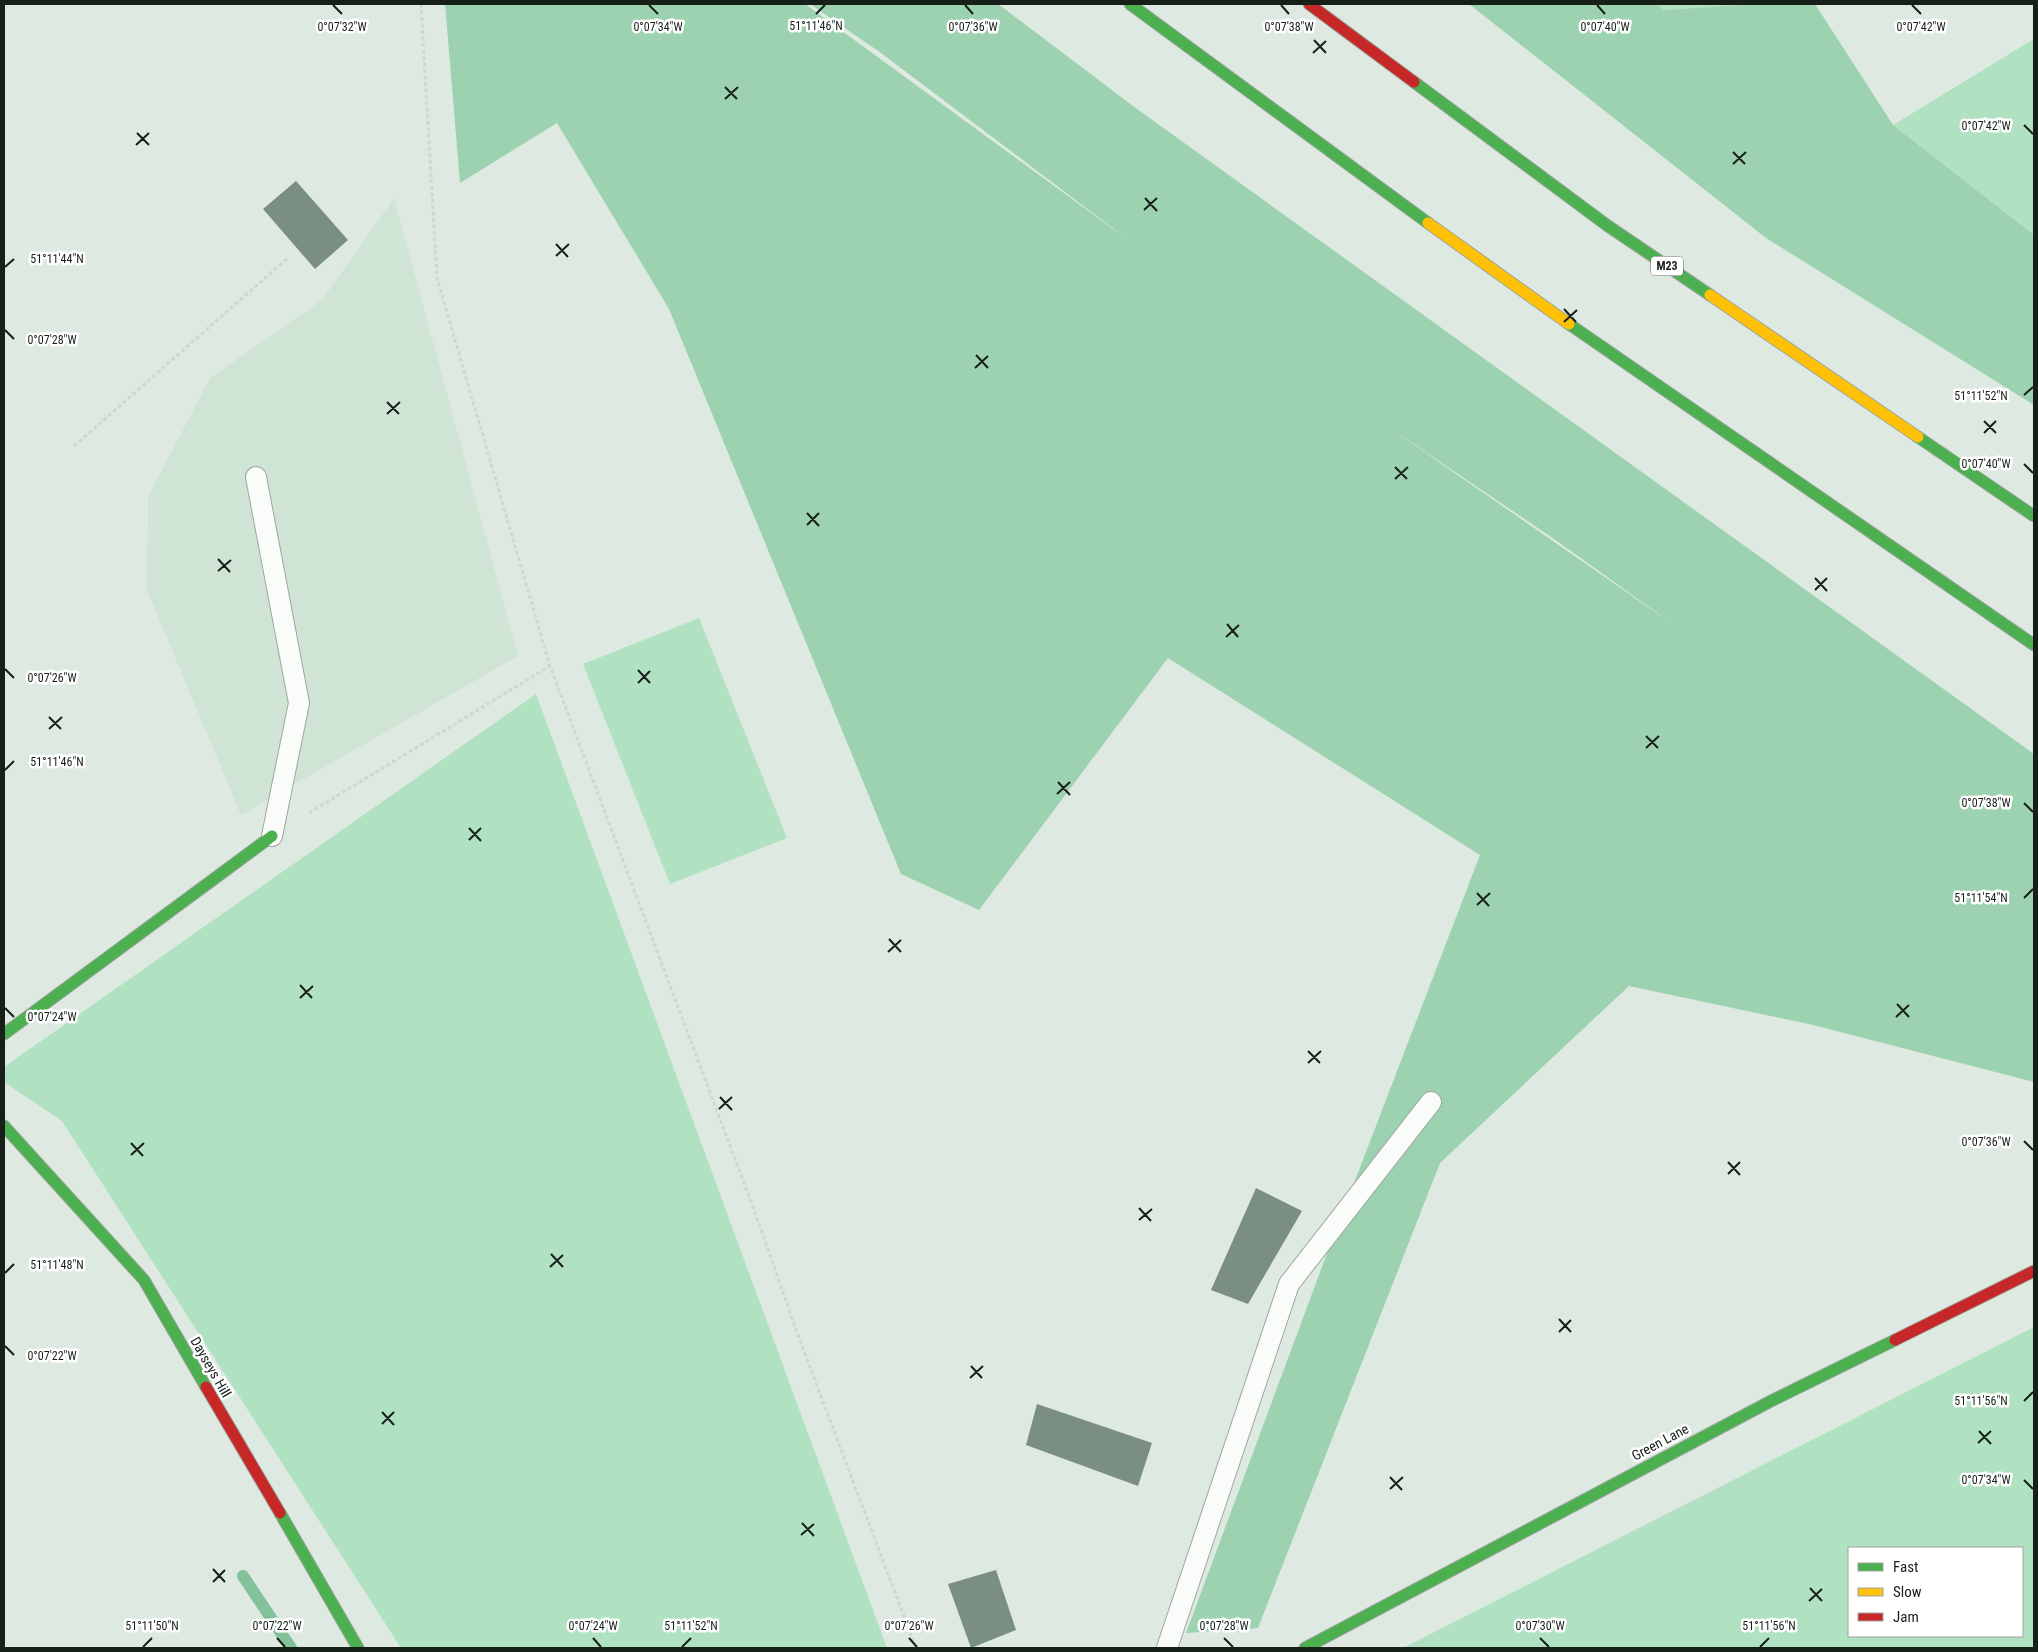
<svg xmlns="http://www.w3.org/2000/svg" width="2038" height="1652" font-family="'Roboto Condensed',sans-serif">
  <style>
    .built { fill: #cfe4d5 }
    .green { fill: #b0e1c1; fill-rule: evenodd }
    .forest { fill: #9dd2b0; fill-rule: evenodd }
    .lines { fill: none; stroke-linecap: round; stroke-linejoin: round }
    .stream { stroke: #82c19a; stroke-width: 12 }
    .building { fill: #7b8e82 }
    .lane-casing { stroke: #9da69f; stroke-width: 22 }
    .fast-casing { stroke: #9da69f; stroke-width: 13 }
    .slow-casing { stroke: #9da69f; stroke-width: 13 }
    .jam-casing { stroke: #9da69f; stroke-width: 13 }
    .path { stroke: #d2d6d3; stroke-width: 3; stroke-dasharray: 4 2.5; stroke-linecap: butt }
    .lane { stroke: #fafcfa; stroke-width: 20 }
    .fast { stroke: #4caf50; stroke-width: 11 }
    .slow { stroke: #ffc107; stroke-width: 11 }
    .jam { stroke: #c62828; stroke-width: 11 }
    .ticks { fill: none; stroke: #171f19; stroke-width: 2 }
    .labels { text-anchor: middle; stroke-width: 5; stroke-linejoin: round; paint-order: stroke }
    .shield { fill: #fff; stroke: #5d625e; stroke-width: 1 }
    .shield-label { font-size: 12px; font-weight: bold; fill: #171f19 }
    .street-label { font-size: 14px; fill: #171f19; stroke: #fff }
    .ticks-label { font-size: 12px; text-anchor: middle; fill: #171f19; stroke: #fff; stroke-width: 5; stroke-linejoin: round; paint-order: stroke }
  </style>
  <rect width="100%" height="100%" fill="#deeae1"/>
  <path class="built" d="M394,198L518,656L241,815L147,590L148,497L210,378L322,300Z"/>
  <path class="green" d="M1656,4H1754L1664,10Z
    M2034,39V235L1893,125Z
    M699,618L787,838L670,884L583,664Z
    M536,694L887,1648H401L62,1121L4,1082V1067Z
    M2034,1327V1648H1403ZM2022,1548V1636H1849V1548Z"/>
  <path class="forest" d="M445,4H805L1131,242L881,53L810,4H998L1137,109L2034,754V1082L1813,1025L1629,986L1440,1163L1258,1628L1186,1633L1326,1256L1480,855L1168,658L979,910L901,874L669,309L557,123L460,183ZM1387,426L1554,539L1677,627Z
    M1469,4H1656L1664,10L1754,4H1815L1893,125L2034,235V405L1766,238Z"/>
  <g class="lines">
    <path class="stream" d="M243,1576L291,1648"/>
  </g>
  <path class="building" d="M296,181L348,240L315,269L263,209Z
    M1256,1188L1302,1211L1248,1304L1211,1290Z
    M1037,1404L1152,1443L1138,1486L1026,1445Z
    M996,1570L1016,1630L971,1648L948,1584Z"/>
  <g class="lines">
    <defs>
      <path id="lane" d="M256,477L299,703L272,836
        M1167,1648L1289,1284L1431,1102"/>
      <path id="fast" d="M1130,4L1428,223
        M1414,82L1608,226L1710,295
        M1569,324L2034,645
        M1918,437L2034,516
        M4,1034L272,836
        M4,1126L144,1280L206,1387
        M280,1513L358,1648
        M1305,1648L1771,1401L1895,1340"/>
      <path id="slow" d="M1428,223L1569,324
        M1710,295L1918,437"/>
      <path id="jam" d="M1309,4L1414,82
        M1895,1340L2034,1271
        M206,1387L280,1513"/>
    </defs>
    <use href="#lane" class="lane-casing"/>
    <use href="#fast" class="fast-casing"/>
    <use href="#slow" class="slow-casing"/>
    <use href="#jam" class="jam-casing"/>
    <path class="path" d="M421,4L437,278L550,666L753,1207L802,1346L916,1648
      M74,446L289,257
      M309,813L550,666"/>
    <use href="#lane" class="lane"/>
    <use href="#fast" class="fast"/>
    <use href="#slow" class="slow"/>
    <use href="#jam" class="jam"/>
  </g>
  <path class="ticks" d="M333,5L342,14M649,5L658,14M965,5L973,14M1281,5L1289,14M1597,5L1605,14M1912,5L1921,14M816,14L825,5M1314,40L1326,53M1313,53L1326,41M725,87L737,99M725,99L738,87M2024,125L2033,134M137,133L149,145M136,145L149,133M1733,152L1745,164M1733,164L1746,152M1145,198L1157,211M1144,210L1157,198M556,244L568,257M556,256L569,244M5,267L14,259M1564,309L1576,322M1564,322L1577,310M5,330L14,339M976,355L988,368M975,368L988,356M2024,395L2033,387M387,402L399,414M387,414L400,402M1984,421L1996,433M1984,433L1996,421M2024,464L2033,473M1395,467L1407,479M1395,479L1408,467M807,513L819,526M807,525L819,513M218,559L230,572M218,571L231,560M1815,578L1827,591M1815,590L1827,578M1227,624L1238,637M1226,637L1239,625M5,669L14,678M638,670L650,683M638,683L650,671M49,717L61,729M49,729L62,717M1646,736L1658,748M1646,748L1659,736M5,770L14,761M1058,782L1070,795M1057,794L1070,782M2024,803L2033,812M469,828L481,841M469,840L481,828M1477,893L1489,906M2024,898L2033,889M1477,905L1490,893M889,939L901,952M888,952L901,940M300,985L312,998M300,998L313,986M1897,1004L1909,1017M5,1008L14,1017M1896,1017L1909,1005M1308,1051L1320,1063M1308,1063L1321,1051M720,1097L732,1110M719,1109L732,1097M2024,1141L2033,1150M131,1143L143,1156M131,1155L144,1143M1728,1162L1740,1175M1728,1174L1740,1162M1139,1208L1151,1221M1139,1220L1152,1209M551,1254L563,1267M550,1267L563,1255M5,1273L14,1264M1559,1319L1571,1332M1559,1332L1571,1320M5,1346L14,1355M971,1366L982,1378M970,1378L983,1366M2024,1401L2033,1392M382,1412L394,1425M382,1424L394,1412M1979,1431L1991,1444M1978,1443L1991,1431M1390,1477L1402,1490M2024,1480L2033,1489M1390,1489L1403,1477M802,1523L814,1536M801,1535L814,1524M213,1569L225,1582M213,1582L225,1570M1810,1588L1822,1601M1809,1601L1822,1589M277,1638L285,1647M593,1638L601,1647M909,1638L917,1647M1224,1638L1233,1647M1540,1638L1549,1647M143,1647L152,1638M682,1647L691,1638M1760,1647L1769,1638"/>
  <g class="labels">
    <rect class="shield" x="1651" y="256.5" width="32" height="19" rx="4"/>
    <g class="shield-label">
      <text x="1667" y="270">M23</text>
    </g>
    <g class="street-label">
      <text transform="translate(211 1367) rotate(60)" y="5">Dayseys Hill</text>
      <text transform="translate(1660 1442) rotate(-28)" y="5">Green Lane</text>
    </g>
  </g>
  <g class="ticks-label">
    <text x="816" y="30">51°11'46"N</text>
    <text x="658" y="31">0°07'34"W</text>
    <text x="973" y="31">0°07'36"W</text>
    <text x="1289" y="31">0°07'38"W</text>
    <text x="342" y="31">0°07'32"W</text>
    <text x="1605" y="31">0°07'40"W</text>
    <text x="1921" y="31">0°07'42"W</text>
    <text x="1986" y="130">0°07'42"W</text>
    <text x="57" y="263">51°11'44"N</text>
    <text x="52" y="344">0°07'28"W</text>
    <text x="1981" y="400">51°11'52"N</text>
    <text x="1986" y="468">0°07'40"W</text>
    <text x="52" y="682">0°07'26"W</text>
    <text x="57" y="766">51°11'46"N</text>
    <text x="1986" y="807">0°07'38"W</text>
    <text x="1981" y="902">51°11'54"N</text>
    <text x="52" y="1021">0°07'24"W</text>
    <text x="1986" y="1146">0°07'36"W</text>
    <text x="57" y="1269">51°11'48"N</text>
    <text x="52" y="1360">0°07'22"W</text>
    <text x="1981" y="1405">51°11'56"N</text>
    <text x="1986" y="1484">0°07'34"W</text>
    <text x="277" y="1630">0°07'22"W</text>
    <text x="593" y="1630">0°07'24"W</text>
    <text x="909" y="1630">0°07'26"W</text>
    <text x="1224" y="1630">0°07'28"W</text>
    <text x="1540" y="1630">0°07'30"W</text>
    <text x="152" y="1630">51°11'50"N</text>
    <text x="691" y="1630">51°11'52"N</text>
    <text x="1769" y="1630">51°11'56"N</text>
  </g>
  <rect width="2038" height="1652" fill="none" stroke="#171f19" stroke-width="10"/>
  <rect x="1848" y="1547" width="175" height="90" fill="#ffffff" stroke="#a2a5a3"/>
  <rect x="1858" y="1563" width="25" height="8" fill="#4caf50" stroke="#a2a5a3"/>
  <text x="1893" y="1572" font-size="15" fill="#171f19">Fast</text>
  <rect x="1858" y="1588" width="25" height="8" fill="#ffc107" stroke="#a2a5a3"/>
  <text x="1893" y="1597" font-size="15" fill="#171f19">Slow</text>
  <rect x="1858" y="1613" width="25" height="8" fill="#c62828" stroke="#a2a5a3"/>
  <text x="1893" y="1622" font-size="15" fill="#171f19">Jam</text>
</svg>
